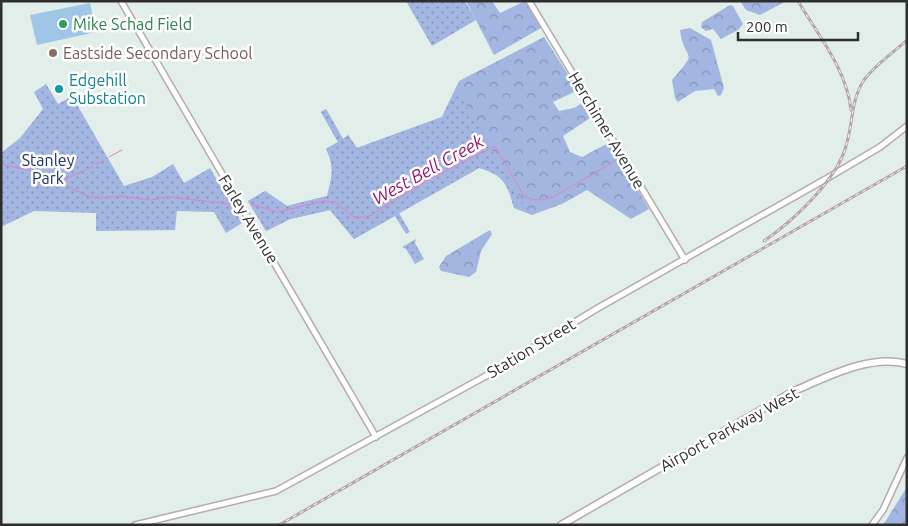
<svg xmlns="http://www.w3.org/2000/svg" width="908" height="526" font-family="Ubuntu,sans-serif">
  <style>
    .forest { fill: url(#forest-crowns) }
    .park { fill: url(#park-dots) }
    .pitch { fill: #9fc6e7 }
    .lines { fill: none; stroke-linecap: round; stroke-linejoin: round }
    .stream { stroke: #e87dc8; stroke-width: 1 }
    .tertiary-casing { stroke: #b5abad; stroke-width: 8 }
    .secondary-casing { stroke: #b5abad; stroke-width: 9 }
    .tertiary { stroke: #fff; stroke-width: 5 }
    .secondary { stroke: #fff; stroke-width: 6 }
    .rail-casing { stroke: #b7a4a6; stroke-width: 3 }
    .rail { stroke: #fff; stroke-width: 1; stroke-dasharray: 4; stroke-linecap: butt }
    .leisure-dot { fill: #2e9e5b; stroke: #fff; stroke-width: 2 }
    .education-dot { fill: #8d6e63; stroke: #fff; stroke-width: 2 }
    .culture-dot { fill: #0f9aa8; stroke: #fff; stroke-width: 2 }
    .labels { text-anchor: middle; stroke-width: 5; stroke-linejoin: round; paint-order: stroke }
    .leisure-label { font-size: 16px; fill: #27864d; stroke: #fff; text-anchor: start }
    .education-label { font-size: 16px; fill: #785e54; stroke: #fff; text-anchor: start }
    .culture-label { font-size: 16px; fill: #0d838f; stroke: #fff; text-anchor: start }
    .street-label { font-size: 16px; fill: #2e2e2e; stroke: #fff }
    .park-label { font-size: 16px; fill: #202d69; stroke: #fff }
    .water-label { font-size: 18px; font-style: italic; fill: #9a1668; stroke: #fff }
  </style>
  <defs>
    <pattern id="forest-crowns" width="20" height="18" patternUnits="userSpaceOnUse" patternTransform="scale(1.25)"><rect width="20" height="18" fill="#a2b6e1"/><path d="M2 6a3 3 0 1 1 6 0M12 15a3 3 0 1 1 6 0" fill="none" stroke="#8494b7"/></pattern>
    <pattern id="park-dots" width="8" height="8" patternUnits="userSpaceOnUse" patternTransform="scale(1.25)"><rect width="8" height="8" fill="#a2b6e1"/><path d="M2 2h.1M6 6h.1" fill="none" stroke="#8494b7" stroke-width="1.8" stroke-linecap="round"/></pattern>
  </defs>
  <rect width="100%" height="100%" fill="#e2eee9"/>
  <path class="forest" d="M466,1H492L500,13L525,1L541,28L494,55Z
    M740,1H786L760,15L746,10Z
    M730,5L733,6L743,24L738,30L721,39L713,29L706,31L701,27L702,22Z
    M690,28L711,40L724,88L721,95L718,96L714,89L695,91L678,102L675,98L672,80C701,47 684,63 680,30Z
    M544,37L578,90L553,102L559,111L574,108L585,101L593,116L563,136L570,152L582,157L610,142L649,209L631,219L587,190L562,204L532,215L514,208C507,184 505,175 479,168L354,239L330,210L290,219L266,231L248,201L265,191L287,206L327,196C332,178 335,166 326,149L338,142L321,112L326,109L343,139L348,135L357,148L442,117L459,81Z
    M490,230L492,234L481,251L476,272L469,277L441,271L439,267L446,256Z
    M907,487V525H883Z"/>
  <path class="park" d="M406,1H465L476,20L432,46Z
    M46,84L58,104L72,96L124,186L152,177L173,164L184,183L210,168L242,223L226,233L214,212L177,211L175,230L96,231V213L34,211L1,227V153L20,138L43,109L34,92Z
    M456,88L523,203L514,208C508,185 504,175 479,168L399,213L410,232L406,234L395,216L354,239L330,210L290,219L266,231L248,201L265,191L287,206L327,196C332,178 335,166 326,149L338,142L321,112L326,109L343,139L348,135L357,148L442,117Z
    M416,239L415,243L424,259L415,264L406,249L402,247Z"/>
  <path class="pitch" d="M90,3L96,32L37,45L30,15Z"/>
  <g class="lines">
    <path class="stream" d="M109,157L122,150
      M1,164L41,173L85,195L97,198L120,196L150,200L169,197L231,204
      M96,164L104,160
      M60,182L93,166
      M251,204L278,212L324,201L335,202L354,217H368L426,181L495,146L524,196C534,202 542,200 553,197L615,161"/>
    <defs>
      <path id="tertiary" d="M121,1L376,437
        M529,1L685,260
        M135,525L276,491L484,377L598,308L831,176L880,147L907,126
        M872,525L883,510L907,458"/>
      <path id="secondary" d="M561,525L794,391C827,377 870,354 907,364"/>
    </defs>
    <use href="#tertiary" class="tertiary-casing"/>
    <use href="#secondary" class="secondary-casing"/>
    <use href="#tertiary" class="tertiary"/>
    <use href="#secondary" class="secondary"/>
    <defs>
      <path id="rail" d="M798,1C818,35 847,70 851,110
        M764,241C793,221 837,180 846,146C853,124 851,99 864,80C875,65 893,53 907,40
        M279,525L907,166"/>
    </defs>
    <use href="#rail" class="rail-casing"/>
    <use href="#rail" class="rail"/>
  </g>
  <circle class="leisure-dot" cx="63" cy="24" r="5"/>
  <circle class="education-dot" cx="53" cy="53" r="5"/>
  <circle class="culture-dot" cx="59" cy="89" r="5"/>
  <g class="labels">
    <g class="leisure-label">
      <text x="73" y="30">Mike Schad Field</text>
    </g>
    <g class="education-label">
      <text x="63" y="59">Eastside Secondary School</text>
    </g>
    <g class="culture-label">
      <text x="69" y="86">Edgehill<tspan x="69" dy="18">Substation</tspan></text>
    </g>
    <g class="street-label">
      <text transform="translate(607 130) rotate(59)" y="6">Herchimer Avenue</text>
      <text transform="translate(249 219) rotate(59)" y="6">Farley Avenue</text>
      <text transform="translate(531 348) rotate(-31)" y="6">Station Street</text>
      <text transform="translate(729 429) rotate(-29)" y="6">Airport Parkway West</text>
    </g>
    <g class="park-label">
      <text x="48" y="166">Stanley<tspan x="48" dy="18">Park</tspan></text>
    </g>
    <g class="water-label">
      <text transform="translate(428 170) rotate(-29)" y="6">West Bell Creek</text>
    </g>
  </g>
  <rect width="908" height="526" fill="none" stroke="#2e2e2e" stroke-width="5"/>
  <path d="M738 32v8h120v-8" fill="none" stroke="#2e2e2e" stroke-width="2.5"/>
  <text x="746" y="32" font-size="15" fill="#2e2e2e" stroke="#ffffff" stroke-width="4" paint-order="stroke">200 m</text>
</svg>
